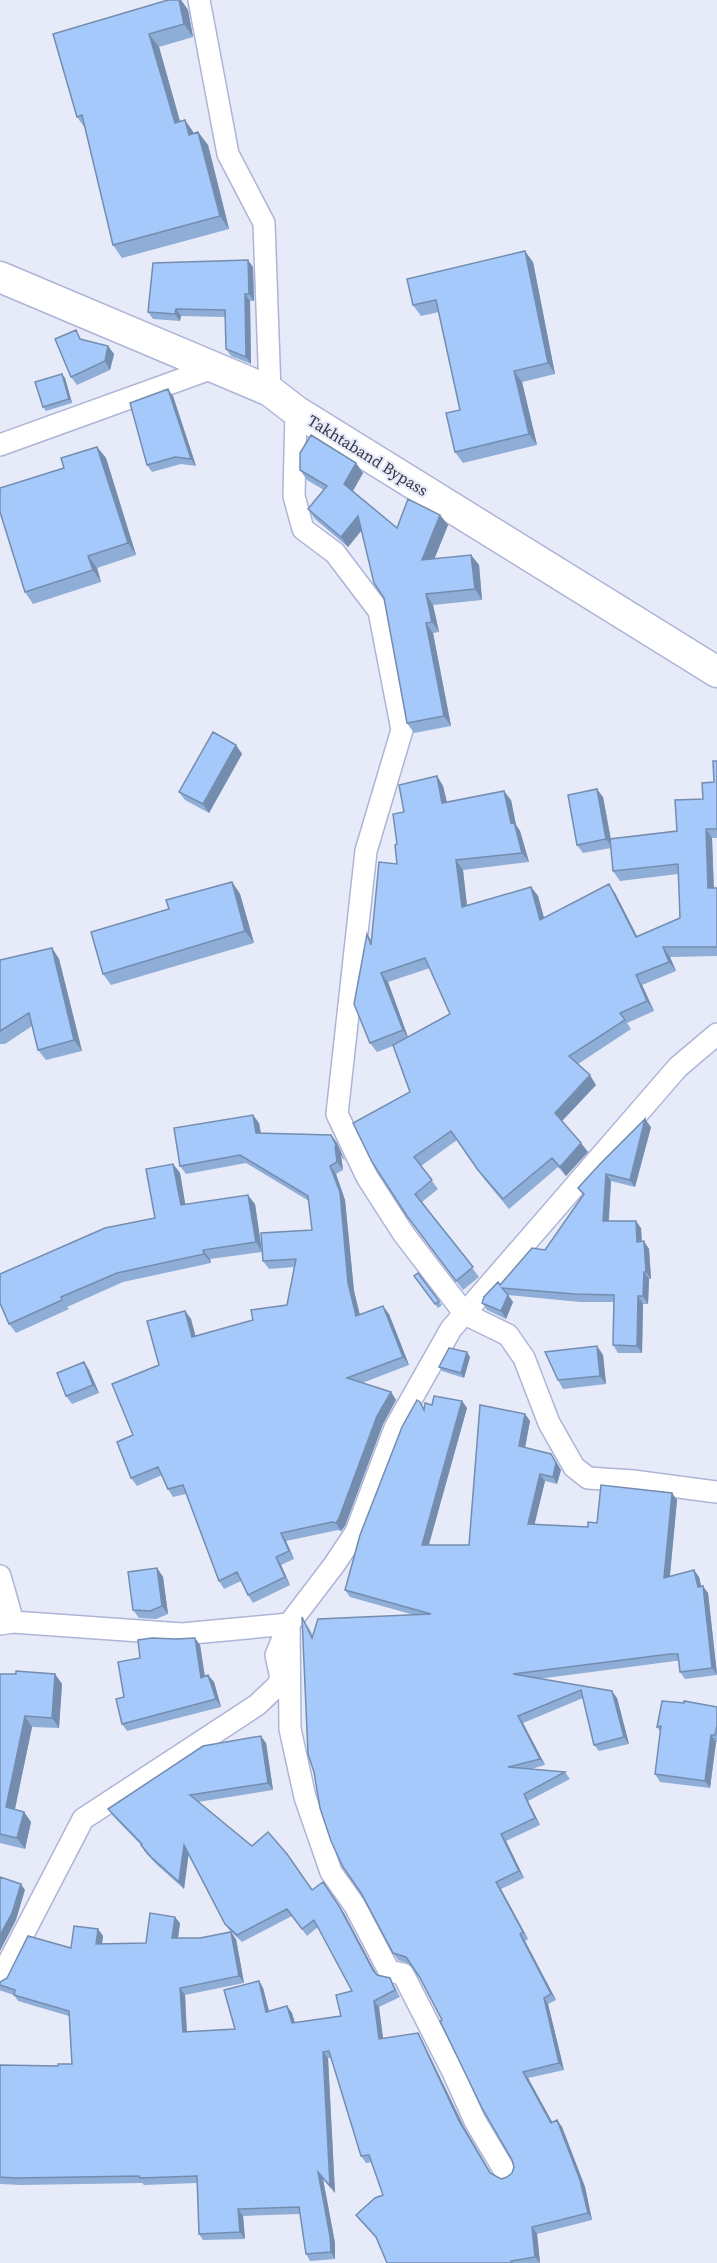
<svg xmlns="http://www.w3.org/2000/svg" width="717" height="2263" font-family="'Source Serif 4',serif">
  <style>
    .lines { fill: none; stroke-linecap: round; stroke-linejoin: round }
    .street-casing { stroke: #aeb4d8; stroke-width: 24 }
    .secondary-casing { stroke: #aeb4d8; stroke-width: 33 }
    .street { stroke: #fff; stroke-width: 21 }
    .secondary { stroke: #fff; stroke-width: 30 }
    .wall { fill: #8eadd7; fill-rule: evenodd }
    .shaded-wall { fill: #748daf }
    .building { fill: #a5c9fa; stroke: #748daf; stroke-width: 1.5 }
    .labels { text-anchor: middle; stroke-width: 4.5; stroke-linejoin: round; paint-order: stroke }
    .street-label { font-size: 16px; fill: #333644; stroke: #e7eaf9 }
  </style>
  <rect width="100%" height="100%" fill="#e7eaf9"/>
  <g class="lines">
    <defs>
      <path id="street" d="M199,0L228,154L264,223L270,391
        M296,411L294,496L303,529L335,553L379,611L402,730L366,851L337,1114L367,1177L403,1233L465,1314L508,1335L524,1358L549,1423L574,1467L588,1478L633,1481L717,1492
        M0,445L213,368
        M0,1576L13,1622
        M0,1624L13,1622L182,1634L289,1624L290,1729L305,1797L331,1872L355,1906L389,1971L403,1974L453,2072L475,2121L506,2173
        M0,1979L83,1819L257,1705L277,1686L281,1678L276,1655L289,1624L334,1565L356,1532L395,1428L451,1329L678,1067L717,1034"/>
      <path id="secondary" d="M0,277L270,391L296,411L717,672"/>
    </defs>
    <use href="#street" class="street-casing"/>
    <use href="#secondary" class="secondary-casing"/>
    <use href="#street" class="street"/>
    <use href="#secondary" class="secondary"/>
  </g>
  <path class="wall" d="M168,0H181L188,10L193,37L159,47L180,121L194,133L198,132L208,145L229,229L122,258L113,245L85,128L77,117Z
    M533,262L555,374L522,382L537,445L463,463L455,452L460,410L439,312L421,316L413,305Z
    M253,267L254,301H250L251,364L231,356L226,349L225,317L181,316L180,321L153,319L148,312Z
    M82,339L114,354L110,370L77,385L71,377Z
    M65,378L72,403L46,411L43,407Z
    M173,396L196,466L181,464L152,472L147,465Z
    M97,447L106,458L136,555L97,568L101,582L33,604L25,592L64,468Z
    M356,463L363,473L353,491L397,528L440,515L448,525L434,559L471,555L479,565L482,600L433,605L439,632L433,633L451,726L414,733L407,723L384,598L362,530L348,547L315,519L308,509L324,490L307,480L300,470Z
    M236,745L242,754L209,813L185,800L179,792Z
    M717,761V838H712L714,888H717V956L670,957L676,971L642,985L654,1011L627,1023L631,1029L578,1064L596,1085L562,1121L588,1152L566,1176L558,1167L509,1209L485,1180L457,1140L421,1166L438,1189L422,1202L479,1277L463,1290L407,1216L410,1092L393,1046L377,1052L370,1043L367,934L372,941L397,864V844L404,812L437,776L443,786L447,802L511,800L516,825L520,831L529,862L463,870L467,905L531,887L538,896L544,918L615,893L637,936L680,918L678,874L620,881L613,871L611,848L583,853L577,845L603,797L611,839L677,831L703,799L714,782ZM430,968L450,1014L408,1037L388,982Z
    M232,882L240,894L254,943L111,985L103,974L169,909Z
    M52,948L59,959L82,1051L46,1060L38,1050L32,1026L5,1044H0V960Z
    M259,1123L261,1133L331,1135L337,1143L345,1161L341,1155L343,1170L336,1174L345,1200L354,1291L360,1315L389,1314L409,1365L362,1383L391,1392L396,1400L383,1424L345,1526L341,1531L338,1530L286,1541L294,1559L281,1565L290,1585L253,1603L248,1595L241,1581L224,1589L219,1581L186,1494L173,1497L168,1489L162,1475L137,1486L131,1478L133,1435L159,1365L185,1311L191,1319L195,1336L253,1320L287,1305L294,1267L269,1269L263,1261L312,1230L309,1201L246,1163L186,1174L180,1166Z
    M651,1127L635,1187L611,1181L609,1221L641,1228L642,1242L649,1249L651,1279H649L648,1304H643L642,1353H618L613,1345L614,1302H580L508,1295L513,1302L506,1319L487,1310L482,1303L500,1285L545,1250L583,1195L578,1188Z
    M173,1164L180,1173L185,1204H255L262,1252L210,1259L211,1263L123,1282L67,1307L69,1309L16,1333L9,1324L155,1218Z
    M418,1273L442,1305L438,1308L414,1276Z
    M597,1346L603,1355L606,1384L563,1389L558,1380Z
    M470,1357L464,1378L442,1371L439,1367Z
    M84,1362L89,1370L99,1393L72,1404L66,1396Z
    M462,1401L467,1408L428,1545H469L525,1414L530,1421L525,1447L556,1461L561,1470L557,1484L545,1481L534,1525L588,1527L672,1493L677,1500L670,1576L694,1570L699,1577L701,1586L708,1593L717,1675L685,1679L680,1672L679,1661H675L538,1679L617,1698L629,1744L599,1751L594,1745L583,1698L523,1723L545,1765L531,1769L565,1772L570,1779L528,1801L540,1825L506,1841L524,1878L501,1889L528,1939L525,1941L556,2000L548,2004L564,2070L528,2078L552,2122L557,2120L562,2127L585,2187L592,2220L537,2234L540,2263H387L377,2239L356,2215L383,2195L372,2162L366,2163L361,2156L331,2058H328L335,2193L323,2179L335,2243V2259L310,2261L306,2254L300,2214L243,2216L245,2239L203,2240L199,2234L197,2183L144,2185L142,2183L21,2185L0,2184V2065L58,2066L72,2064L69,2016L18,2001L14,1995L2,1991L0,1989V1982L71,1948L98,1929L103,1936L102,1944L146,1943L180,1923L178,1938L236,1939L244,1983L185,1995L187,2032L235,2029L259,1981L263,1988L269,2011L287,2006L292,2013L295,2023L341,2016L352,1991L318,1927L307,1936L292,1916L242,1942L230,1931L225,1924L188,1854L184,1889L156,1864L145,1852L141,1845L113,1816L108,1809L266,1743L273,1790L198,1802L252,1846L312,1890L344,1913L376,1974L394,1985L400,1997L379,2007L383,2039L422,2040L464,2127L491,2173L501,2179L507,2177L512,2173L514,2167L512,2160L442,2020L420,1978L411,1964L398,1960L393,1953L307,1624L313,1636L414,1615L350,1597L345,1590L424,1407L432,1405Z
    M157,1568L163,1577L168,1614L156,1619L139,1618L133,1610Z
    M195,1638L200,1645L205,1676L208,1675L214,1682L221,1707L127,1731L122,1724L124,1697L176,1639Z
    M0,1674H55L62,1684L59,1728L32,1727L15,1809L24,1812L31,1822L25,1849L0,1843Z
    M717,1708V1742H716L710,1788L660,1782L655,1774L661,1733L657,1727Z"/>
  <path class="shaded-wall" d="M179,0H181L188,10L193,37L184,24Z
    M149,34L159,47L184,136L175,123Z
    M185,120L194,133L189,135Z
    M198,132L208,145L229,229L220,216Z
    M525,251L533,262L555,374L548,363Z
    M248,260L253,267L254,301L249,294Z
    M245,294L250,301L251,364L246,357Z
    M176,309L181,316L180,321L175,314Z
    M108,346L114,354L110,370L105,361Z
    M514,371L522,382L537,445L529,434Z
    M62,374L65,378L72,403L69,399Z
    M168,389L173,396L196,466L191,459Z
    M97,447L106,458L136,555L128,543Z
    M356,463L363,473L351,494L344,484Z
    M440,515L448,525L430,570L422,560Z
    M358,516L365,526L348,547L341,537Z
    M471,555L479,565L482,600L475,589Z
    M88,556L97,568L101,582L93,570Z
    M426,594L433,605L439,632L432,622Z
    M426,623L433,633L451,726L444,716Z
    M236,745L242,754L209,813L203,804Z
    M437,776L443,786L449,812L442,803Z
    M597,789L603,797L612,847L606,839Z
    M504,791L511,800L516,825L520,831L529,862L522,853L511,823Z
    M706,829L712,838L714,898L708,888Z
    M456,860L463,870L468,916L462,907Z
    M232,882L240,894L254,943L245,931Z
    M609,884L615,893L642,946L636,937Z
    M531,887L538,896L547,929L540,920Z
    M663,947L670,957L676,971L669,962Z
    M52,948L59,959L82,1051L74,1040Z
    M381,973L388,982L409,1040L403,1030Z
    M636,975L642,985L654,1011L647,1001Z
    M590,1075L596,1085L561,1122L555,1113Z
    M253,1115L259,1123L262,1141L256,1133Z
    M645,1119L651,1127L635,1187L630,1180Z
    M331,1135L337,1143L345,1161L341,1155L343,1170L337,1162Z
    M581,1143L588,1152L566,1176L560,1167Z
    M173,1164L180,1173L187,1214L181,1205Z
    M330,1166L336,1174L345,1200L354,1291L362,1324L356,1316L348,1283Z
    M606,1174L611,1181L608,1228L603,1221Z
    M248,1195L255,1204L262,1252L256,1242Z
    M636,1221L641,1228L642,1249L637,1242Z
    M644,1241L649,1249L651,1279L646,1272Z
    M203,1250L210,1259L211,1263L204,1254Z
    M644,1272L649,1279L648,1304L643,1296Z
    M508,1295L513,1302L506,1319L501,1311Z
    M638,1296L643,1304L642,1353L637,1346Z
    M383,1306L389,1314L409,1365L403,1357Z
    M185,1311L191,1319L198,1345L192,1337Z
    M597,1346L603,1355L606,1384L600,1376Z
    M467,1352L470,1357L464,1378L461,1373Z
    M84,1362L89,1370L99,1393L93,1385Z
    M391,1392L396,1400L383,1424L345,1526L341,1531L336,1523L377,1416Z
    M462,1401L467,1408L427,1552L422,1545Z
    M525,1414L530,1421L524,1453L519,1446Z
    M551,1454L561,1470L557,1484L553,1477Z
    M540,1474L545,1481L533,1531L528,1524Z
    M672,1493L677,1500L669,1584L664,1578Z
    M281,1533L286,1541L294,1559L289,1551Z
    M276,1557L281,1565L290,1585L285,1577Z
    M157,1568L163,1577L168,1614L162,1606Z
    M694,1570L699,1577L703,1594L698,1587Z
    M703,1586L708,1593L717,1674L712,1668Z
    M195,1638L200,1645L206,1685L201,1678Z
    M55,1674L62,1684L59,1728L52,1718Z
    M208,1675L214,1682L221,1707L216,1699Z
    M612,1691L617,1698L629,1744L624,1737Z
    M25,1716L32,1727L13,1818L6,1807Z
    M518,1716L523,1723L545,1765L540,1759Z
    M711,1735L716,1742L710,1788L705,1781Z
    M261,1736L266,1743L273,1790L268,1783Z
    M524,1794L528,1801L540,1825L535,1818Z
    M24,1812L31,1822L25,1849L17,1838Z
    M501,1834L506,1841L524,1878L519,1871Z
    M184,1845L189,1852L184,1889L179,1882Z
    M496,1882L501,1889L528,1939L523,1932Z
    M21,1884L25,1890L16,1920L0,1951V1935Z
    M339,1906L344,1913L378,1977L373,1970Z
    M175,1917L180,1923L177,1945L172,1938Z
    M98,1929L103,1936L101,1951L96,1944Z
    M231,1932L236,1939L244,1983L239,1976Z
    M520,1934L525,1941L556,2000L551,1994Z
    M259,1981L263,1988L271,2019L266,2012Z
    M180,1988L185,1995L187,2039L183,2032Z
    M544,1998L548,2004L564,2070L559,2063Z
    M374,2001L379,2007L384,2046L379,2039Z
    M287,2006L292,2013L297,2030L292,2023Z
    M418,2033L422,2040L464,2127L495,2180L459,2121Z
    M323,2052L328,2058L335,2193L330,2186Z
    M523,2072L528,2078L556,2129L551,2123Z
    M557,2120L562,2127L585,2187L592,2220L588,2213Z
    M318,2172L323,2179L335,2243V2259L331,2252Z
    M238,2209L243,2216L245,2239L240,2232Z
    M532,2227L537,2234L540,2263L535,2257Z"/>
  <path class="building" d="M168,0H179L184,24L149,34L175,123L185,120L189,135L198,132L220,216L113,245L82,115L77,117L53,34Z
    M525,251L548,363L514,371L529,434L455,452L446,413L460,410L436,300L413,305L407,279Z
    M248,260L249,294H245L246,357L226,349L225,310L176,309L175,314L148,312L153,263Z
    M76,330L80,339L108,346L105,361L71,377L55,339Z
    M62,374L69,399L43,407L35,382Z
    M168,389L191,459L175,457L147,465L130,403Z
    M311,435L356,463L344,484L397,528L408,499L440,515L422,560L471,555L475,589L426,594L432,622L426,623L444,716L407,723L384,598L374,583L358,516L341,537L308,509L327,486L300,470V453Z
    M97,447L128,543L88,556L93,570L25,592L0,512V488L64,468L61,458Z
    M213,732L236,745L203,804L179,792Z
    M713,761H717V829H706L708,888H717V947H663L669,962L636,975L647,1001L620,1013L625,1020L569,1056L590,1075L555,1113L581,1143L560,1167L552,1158L503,1199L478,1170L451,1131L414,1157L432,1180L415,1194L473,1267L456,1281L407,1216L372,1162L353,1123L410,1092L393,1045L450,1014L425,958L381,973L403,1030L370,1043L354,1004L367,934L371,945L379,862L397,864L395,845L397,844L393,814L404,812L399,785L437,776L442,803L504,791L511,823L514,822L522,853L456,860L462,907L531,887L540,920L609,884L636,937L680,918L678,864L613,871L610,839L677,831L675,800L703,799L702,783L714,782Z
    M597,789L606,839L577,845L568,795Z
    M232,882L245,931L103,974L91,932L169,909L166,900Z
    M52,948L74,1040L38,1050L29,1013L0,1031V960Z
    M253,1115L256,1133L331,1135L340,1153L335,1146L337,1162L330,1166L340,1192L348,1283L356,1316L383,1306L403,1357L347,1378L391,1392L377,1416L339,1518L336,1523L332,1522L281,1533L289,1551L276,1557L285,1577L248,1595L237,1572L219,1581L183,1485L168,1489L158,1467L131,1478L117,1442L133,1435L112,1384L159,1365L147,1321L185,1311L192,1337L253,1320L251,1310L287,1305L296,1259L263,1261L261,1233L312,1230L308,1196L240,1155L180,1166L174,1128Z
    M645,1119L630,1180L606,1174L603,1221H636L637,1242L644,1241L646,1272H644L643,1296H638L637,1346L613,1345L614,1295L575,1294L502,1288L508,1295L501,1311L482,1303L484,1297L498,1282L500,1285L532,1248L545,1250L584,1194L578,1188L600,1164Z
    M173,1164L181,1205L248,1195L256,1242L203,1250L204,1254L117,1273L61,1297L62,1300L9,1324L0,1303V1274L105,1228L155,1218L146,1169Z
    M418,1273L439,1301L435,1304L414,1276Z
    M597,1346L600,1376L558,1380L545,1352Z
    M449,1348L467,1352L461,1373L439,1367Z
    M84,1362L93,1385L66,1396L57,1373Z
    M434,1396L462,1401L422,1545H469L480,1405L525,1414L519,1446L551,1454L556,1463L553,1477L540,1474L528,1524L588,1527V1522L597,1523L601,1485L672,1493L664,1578L694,1570L698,1587L703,1586L712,1668L680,1672L678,1654H670L513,1674L612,1691L624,1737L594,1745L581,1690L518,1716L540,1759L508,1767L565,1772L524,1794L535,1818L501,1834L519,1871L496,1882L523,1932L520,1934L551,1994L544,1998L559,2063L523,2072L551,2123L557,2120L580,2180L588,2213L532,2227L535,2257L511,2261L512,2263H387L376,2237L356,2215L375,2198L383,2195L369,2155L361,2156L329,2051L323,2052L330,2186L318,2172L330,2236L331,2252L306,2254L299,2207L238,2209L240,2232L199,2234L197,2176L140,2178L139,2176L16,2178L0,2177V2065L58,2066V2064H72L69,2011L14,1995L15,1990L0,1985V1982L7,1978L28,1936L71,1948L74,1926L98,1929L96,1944L146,1943L150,1913L175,1917L172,1938H200L231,1932L239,1976L180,1988L183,2032L235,2029L224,1990L259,1981L266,2012L287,2006L292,2023L341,2016L336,1995L352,1991L314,1920L302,1929L287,1909L237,1935L225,1924L184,1845L179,1882L151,1857L141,1845L142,1844L108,1809L203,1746L261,1736L268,1783L190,1795L252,1846L268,1832L287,1854L312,1890L323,1882L339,1906L373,1970L377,1975L390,1978L395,1990L374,2001L379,2039L418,2033L459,2121L490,2173L501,2179L507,2177L512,2173L514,2167L512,2160L482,2108L440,2021L442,2020L420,1978L406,1957L393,1953L361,1893L343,1867L331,1841L320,1808L314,1772L308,1754L302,1617L312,1638L318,1619L431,1614L345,1590L360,1535L402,1427L417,1400L420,1402L424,1410L425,1403L432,1405Z
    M157,1568L162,1606L150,1611L133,1610L128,1572Z
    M152,1638L176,1639L195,1638L201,1678L208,1675L216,1699L122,1724L116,1699L124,1697L118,1662L140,1658L138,1640Z
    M16,1671L55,1674L52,1718L25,1716L6,1807L24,1812L17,1838L0,1834V1674H16Z
    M662,1701L684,1703V1701L717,1707V1726L715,1735H711L705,1781L655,1774L661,1726L657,1727Z
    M0,1877L21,1884L12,1913L0,1935Z"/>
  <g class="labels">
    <g class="street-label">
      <text transform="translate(368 455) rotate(32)" y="6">Takhtaband Bypass</text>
    </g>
  </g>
</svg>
